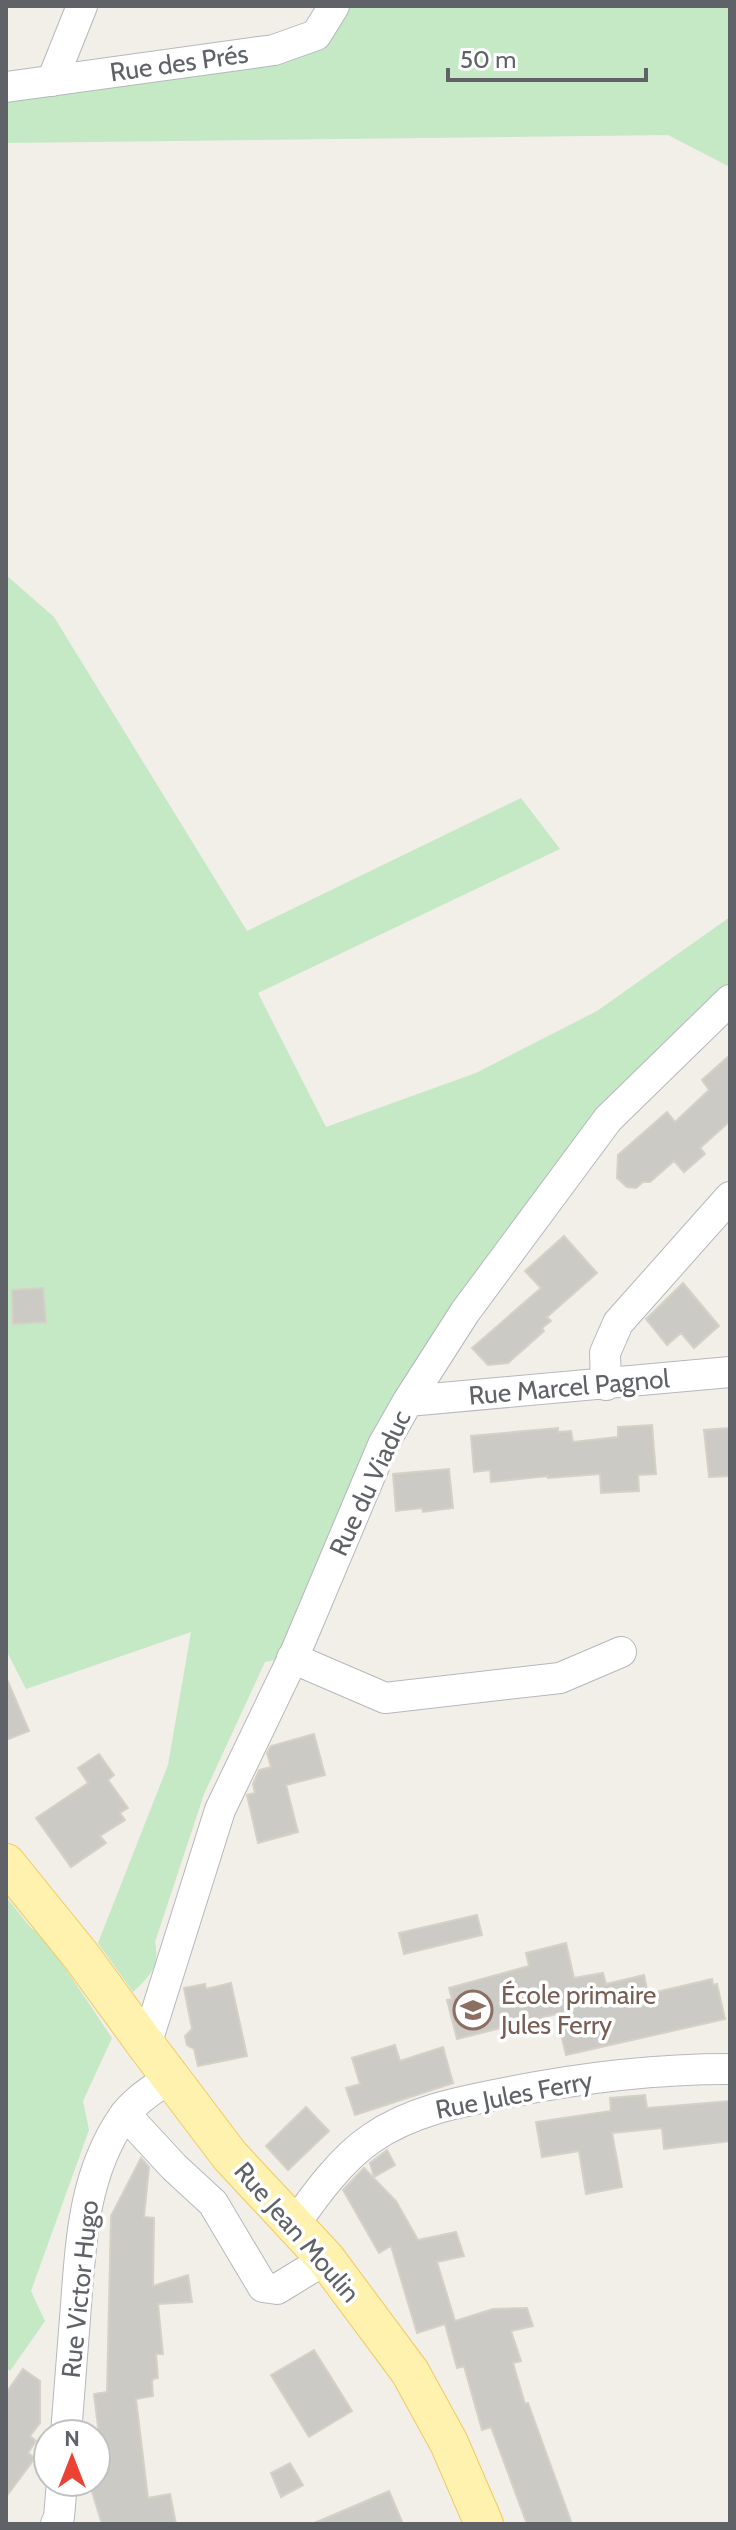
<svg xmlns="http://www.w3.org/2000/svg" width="736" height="2530" font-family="Cabin,sans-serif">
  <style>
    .green { fill: #c5e8c5 }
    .building { fill: #cccac5; stroke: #d6d1c6; stroke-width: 2 }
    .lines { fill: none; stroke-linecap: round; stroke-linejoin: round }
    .minor-casing { stroke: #b5b8bc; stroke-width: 32 }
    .major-casing { stroke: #f2c960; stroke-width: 40 }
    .minor { stroke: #fff; stroke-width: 30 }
    .major { stroke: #fff2af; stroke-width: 38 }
    .labels { text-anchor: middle; stroke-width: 7; stroke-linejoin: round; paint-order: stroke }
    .street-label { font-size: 26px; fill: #5f6368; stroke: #fff }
    .education-label { font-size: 26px; fill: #785e54; stroke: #fff; text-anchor: start }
  </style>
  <rect width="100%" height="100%" fill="#f1efe8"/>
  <path class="green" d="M334,6H730V167L668,135L6,143V87L274,50Z
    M6,575L54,617L247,931L521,798L560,849L258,993L326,1127L476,1073L597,1011L730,917V1000L465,1312L294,1656L265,1662L204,1794L155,1942C160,1967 150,1976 133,1992L98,1943L168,1765L191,1632L26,1689L6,1650Z
    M6,1897L31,1928L43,1935L112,2038L83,2101L89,2130L31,2291L45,2321L10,2371L6,2368Z"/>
  <path class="building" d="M730,1055V1121L700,1148L705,1154L684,1172L674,1161L650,1182H643L636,1188L627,1187L617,1178L618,1155L667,1112L675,1122L709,1090L702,1080Z
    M564,1236L597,1273L547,1317L551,1321L542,1328L544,1331L508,1363L488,1365L472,1348L541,1288L525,1271Z
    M683,1283L719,1326L694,1348L681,1333L667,1345L646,1319Z
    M43,1288L46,1322L13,1324L12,1290Z
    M652,1425L656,1474L638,1475L639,1491L601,1493L600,1474L548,1478V1476L491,1482L490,1470L474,1472L471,1436L558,1428V1432L571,1431L573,1442L618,1437V1427Z
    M730,1428V1476L709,1477L704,1430Z
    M449,1469L453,1508L423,1512L422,1508L396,1511L393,1474Z
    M6,1677L29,1731L6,1740Z
    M314,1734L325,1775L286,1785L298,1832L258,1843L247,1795L255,1793L253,1784L259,1770L271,1767L267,1753L271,1746Z
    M99,1754L114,1775L108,1780L128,1808L120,1813L125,1820L100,1836L106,1843L71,1867L36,1818L88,1783L78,1768Z
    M477,1915L482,1935L404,1954L399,1933Z
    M566,1943L574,1978L603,1973L606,1984L644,1975L648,1994L712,1979L713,1985L717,1984L725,2019L566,2055L556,2014L457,2039L447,2000L452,1999L449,1988L529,1966L526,1953Z
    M231,1983L247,2056L198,2066L194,2049L187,2045L185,2036L192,2029L184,1988L205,1984L206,1989Z
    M395,2045L400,2061L443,2047L453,2083L355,2115L346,2088L360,2084L352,2058Z
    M645,2095L647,2108L730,2101V2141L664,2149L662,2128L612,2133L622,2187L586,2194L579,2151L542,2157L536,2122L611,2111L610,2098Z
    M306,2107L329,2131L288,2170L266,2146Z
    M387,2150L395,2165L374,2177L370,2163Z
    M141,2158L149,2167L144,2217L154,2218L153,2286L188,2275L192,2302L158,2304L163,2354H156L158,2378L153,2379L152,2382L153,2396L136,2399L148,2498L170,2494L176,2524H102L89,2482H96V2469L103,2468L94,2394L107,2392L111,2216Z
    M364,2168L396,2201L418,2240L456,2232L464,2256L437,2262L455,2321L493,2309L527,2308L533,2326L511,2331L521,2361L513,2363L525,2404L528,2403L572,2524H527L491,2427L482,2430L464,2366L457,2368L445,2324L417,2333L391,2246L379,2253L343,2190Z
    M314,2350L352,2411L309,2437L271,2375Z
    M23,2369L40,2381V2423L30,2436L36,2441L28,2453L35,2458L6,2497V2393Z
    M290,2463L303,2485L281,2497L271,2473Z
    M389,2491L403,2524H312Z"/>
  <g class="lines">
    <defs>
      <path id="minor" d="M52,81L82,6
        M6,87L274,50L316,35L334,6
        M606,1385L605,1353L618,1323L730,1197
        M408,1401L730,1372
        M292,1658L385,1698L560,1678L621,1652
        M146,2045L220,1810L294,1656L383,1445L408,1401L465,1312L608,1119L730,1000
        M125,2114L174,2167L213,2203L263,2287L277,2289L326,2259
        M295,2224C315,2195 342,2158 372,2138C411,2111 459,2102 505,2093C579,2078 654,2069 730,2069
        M66,2434C69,2391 73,2348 76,2305C81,2239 84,2174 123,2117C135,2100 154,2089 170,2077
        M56,2524L59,2517L62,2482"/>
      <path id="major" d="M6,1863L82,1957L146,2045L230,2156L326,2259L410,2372L449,2443L484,2524"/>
    </defs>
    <use href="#minor" class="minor-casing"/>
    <use href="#major" class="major-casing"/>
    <use href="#minor" class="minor"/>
    <use href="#major" class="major"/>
  </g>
  <defs>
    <symbol id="school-ring" viewBox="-11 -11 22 22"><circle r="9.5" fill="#fff" stroke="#8d6e63" stroke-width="1.5"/><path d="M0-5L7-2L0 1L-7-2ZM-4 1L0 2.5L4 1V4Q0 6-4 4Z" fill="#8d6e63"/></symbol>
  </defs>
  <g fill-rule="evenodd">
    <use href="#school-ring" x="451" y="1988" width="44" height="44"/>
  </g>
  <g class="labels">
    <g class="street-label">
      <text transform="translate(179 63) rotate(-8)" y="9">Rue des Prés</text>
      <text transform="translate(569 1387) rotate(-5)" y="9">Rue Marcel Pagnol</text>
      <text transform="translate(370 1483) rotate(-65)" y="9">Rue du Viaduc</text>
      <text transform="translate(514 2095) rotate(-11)" y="9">Rue Jules Ferry</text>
      <text transform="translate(297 2232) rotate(49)" y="9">Rue Jean Moulin</text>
      <text transform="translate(80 2289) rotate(-84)" y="9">Rue Victor Hugo</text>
    </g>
    <g class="education-label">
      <text x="501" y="2004">École primaire<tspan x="501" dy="30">Jules Ferry</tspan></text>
    </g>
  </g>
  <rect width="736" height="2530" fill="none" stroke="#5f6368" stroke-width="16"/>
  <g transform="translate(72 2458)"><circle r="38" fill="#ffffff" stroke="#bfc1c3" stroke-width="2"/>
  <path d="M0-6L14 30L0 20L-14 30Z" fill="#ea4335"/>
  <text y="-12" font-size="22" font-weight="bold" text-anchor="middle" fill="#5f6368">N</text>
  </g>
  <path d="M448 68v12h198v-12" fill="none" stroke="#5f6368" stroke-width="4"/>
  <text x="460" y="68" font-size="24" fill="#5f6368" stroke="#ffffff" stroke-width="6" paint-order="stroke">50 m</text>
</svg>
